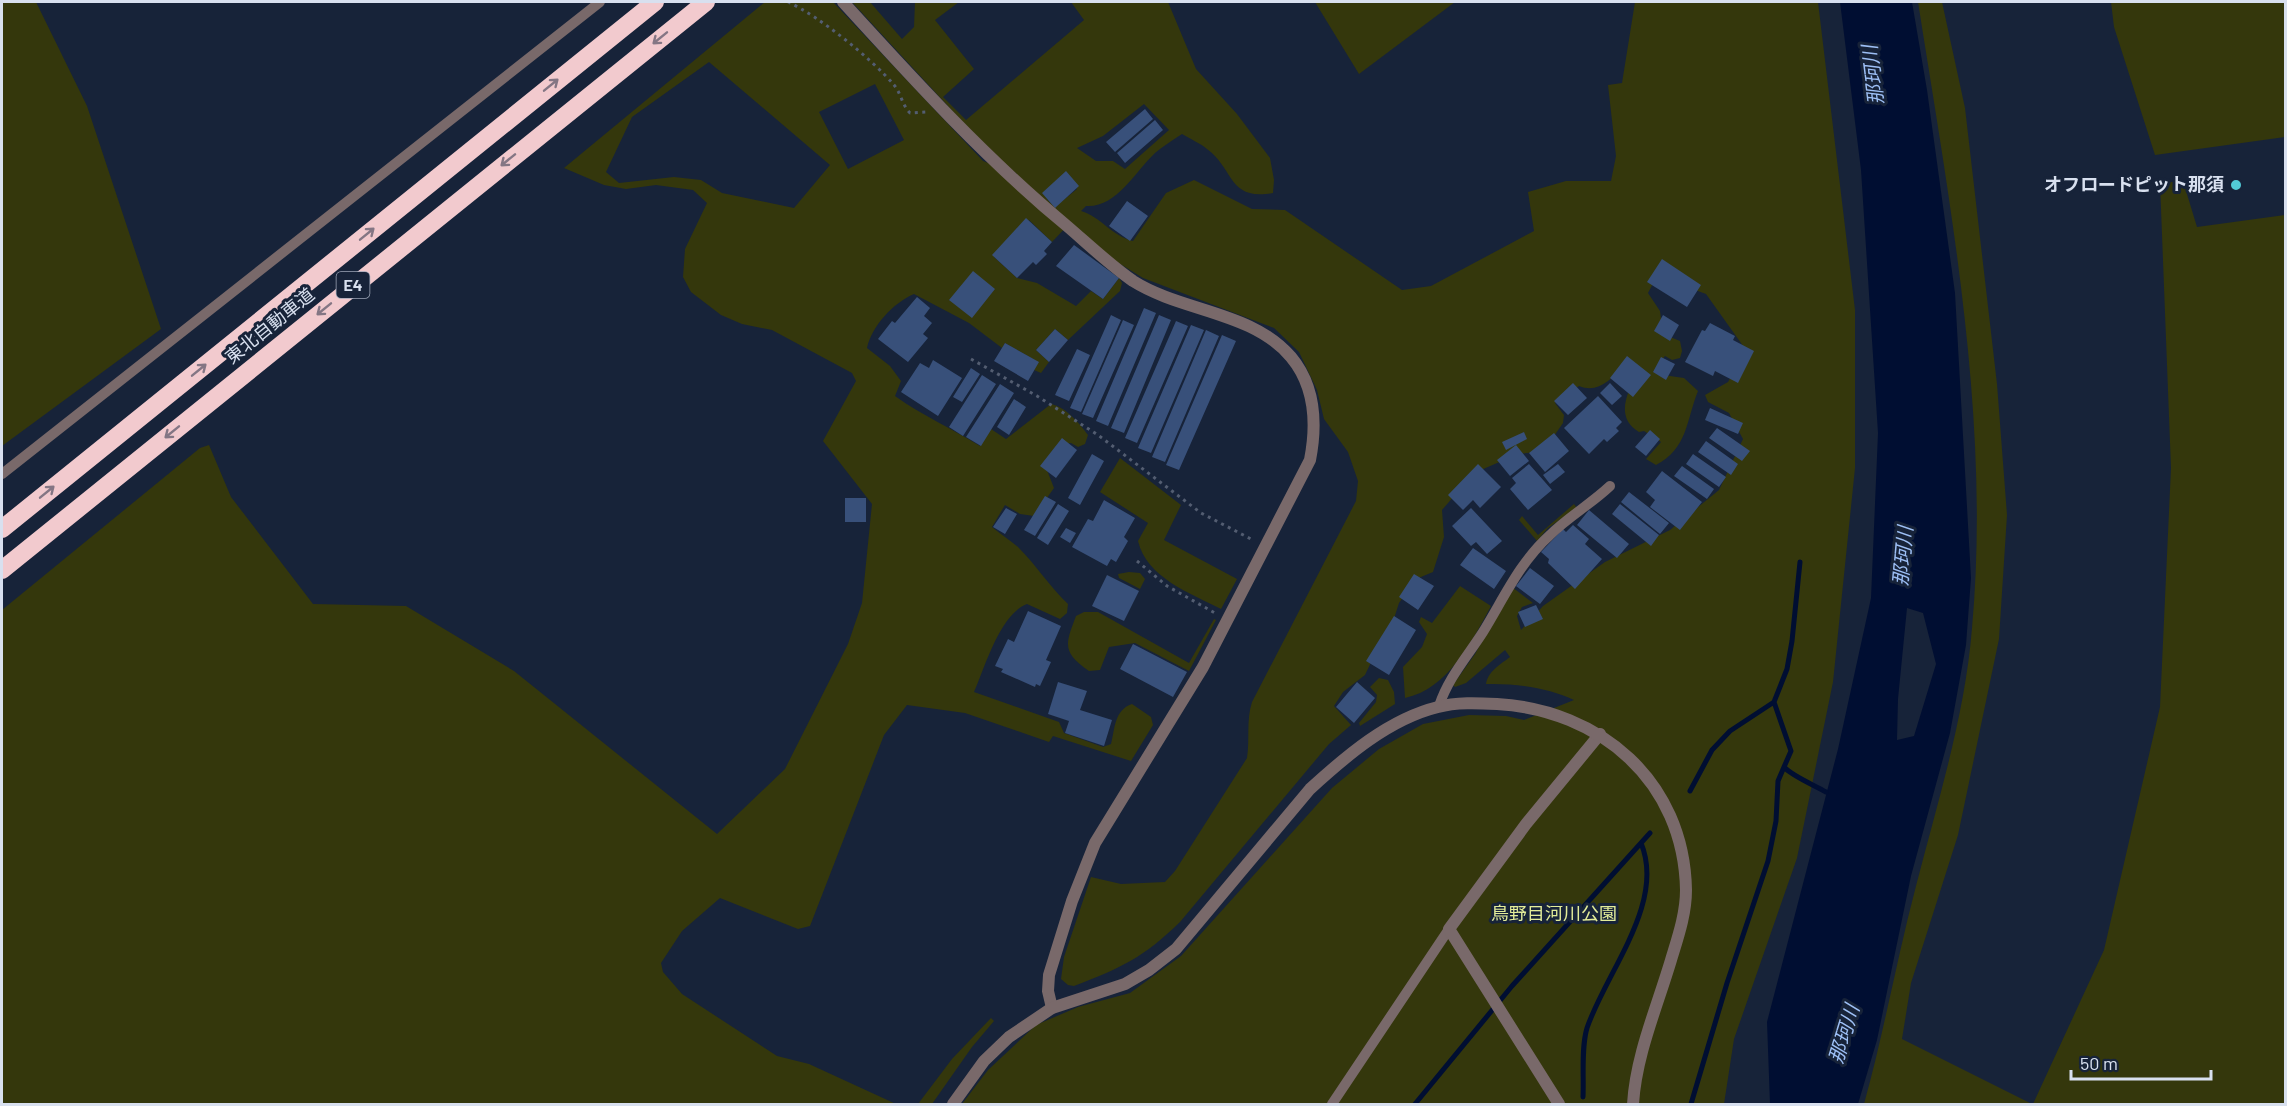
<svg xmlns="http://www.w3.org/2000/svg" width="2287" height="1106" font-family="Barlow,'Noto Sans JP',sans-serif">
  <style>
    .green { fill: #34370c; fill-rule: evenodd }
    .water { fill: #000e32; fill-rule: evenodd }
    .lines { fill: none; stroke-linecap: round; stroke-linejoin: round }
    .stream { stroke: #000e32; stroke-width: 5 }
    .building { fill: #38507a }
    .path { stroke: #535d71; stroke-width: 3; stroke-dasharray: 3 4.5; stroke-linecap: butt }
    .service { stroke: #79696a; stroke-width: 10 }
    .minor { stroke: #79696a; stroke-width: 12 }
    .tertiary { stroke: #79696a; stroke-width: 12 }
    .motorway { stroke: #f2cace; stroke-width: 18 }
    .oneway { stroke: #847684 }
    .poi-dot { fill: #52cbd7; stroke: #172339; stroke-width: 2 }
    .labels { text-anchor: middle; stroke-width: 6; stroke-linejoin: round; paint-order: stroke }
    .shield { fill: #172339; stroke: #9ea7b8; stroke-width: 1.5 }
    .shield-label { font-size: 16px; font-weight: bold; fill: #d8e0ef }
    .poi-label { font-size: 18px; font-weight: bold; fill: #d8e0ef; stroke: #172339; text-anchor: end }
    .street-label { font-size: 18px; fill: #d8e0ef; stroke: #172339 }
    .park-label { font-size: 18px; fill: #e3ec99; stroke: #172339 }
    .water-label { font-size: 20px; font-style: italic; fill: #9dbff5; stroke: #172339 }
  </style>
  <rect width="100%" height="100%" fill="#172339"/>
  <path class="green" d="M2,2H36L87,106L161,329L2,446Z
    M765,2H833L983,161L1017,174L994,156L852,2H870L902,39L914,27L915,2H959L935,20L974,69L943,97L966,120L1084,20L1071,2H1168L1196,69L1237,114L1270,158L1274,180L1273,193C1228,201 1235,170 1207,149C1200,143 1190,139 1182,134C1173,140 1163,146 1155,153C1135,172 1116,208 1086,206L1081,211C1101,217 1112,236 1133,241L1166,193L1194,180L1252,209L1285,210L1402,290L1431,286L1534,231L1528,192L1566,181H1611L1616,156L1608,85L1622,83L1635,2H1818L1855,310V468L1833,682L1797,858L1734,1039L1724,1104H962L988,1070L1036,1025L1078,1007L1130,993L1181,956L1332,788L1379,749L1423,724L1469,715L1506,716L1524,720L1574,700C1549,688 1514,683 1486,684C1488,671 1501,664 1510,657L1505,650L1466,683L1455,687L1453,685L1475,654L1512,587L1533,603L1522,607L1517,616L1521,630L1543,606L1605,562L1670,530L1719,490L1743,439L1729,413L1708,402L1705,395L1728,382L1746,350L1706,294L1657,276L1648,293L1660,311L1663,334L1680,341L1682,351L1680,358L1672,360L1665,356L1659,363L1663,375L1684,378L1698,391C1686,421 1688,448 1656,465L1646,459L1661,442L1644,431L1639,432C1614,417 1628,392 1637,373L1623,367C1611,379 1598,394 1579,386L1555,403L1564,415L1563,423L1552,439L1537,452L1518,454L1474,473L1442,510L1444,537L1433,572L1416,579L1399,603L1390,631L1376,652L1365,675L1343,692L1334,706L1351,725L1329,744L1180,922C1143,958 1121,968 1074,986L1068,985L1061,979L1064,957L1091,877L1121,884L1165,882L1175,871L1247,758C1250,739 1246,721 1252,702L1356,501L1358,481L1348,452L1324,419L1317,390L1299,352L1274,328L1143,278L1117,262L1096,257L1069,224L1052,242L1029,220L994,257L1017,278L1037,283L1076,306L1091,291L1103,299L1119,278L1122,283L1120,291L1068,340L1055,329L1036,350L1049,362L1041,373L1034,370L1038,362L1005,343L1002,348L969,323L914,294C893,303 872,326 867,348L890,366L901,381L895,396C923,416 951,428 980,446L991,429L1006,439L1051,404C1066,407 1079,423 1088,435L1085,444L1078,447L1071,443L1057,446L1045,465L1054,488L1034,516L1020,514L1005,505L992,527C1000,534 1010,540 1018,547C1036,565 1050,587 1068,604L1067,613L1060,619L1027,604C1000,614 985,667 974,692L1059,722L1064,733L1103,747L1111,744C1115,729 1114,710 1132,704L1151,717L1153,725L1131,761L1053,736L1049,742L965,713L907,705L884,735L810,926L798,929L720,898L682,931L661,963L663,972L682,994L777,1056L809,1064L896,1104H2V610L200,448L209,445L231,497L313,604L406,606L514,671L717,834L785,769L848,644L862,603L872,504L823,441L856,381L852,373L772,330L742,324L721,315L691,292L683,277L685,249L707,203L693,190L656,185L626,189L604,185L564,168ZM709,62L830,165L794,208L722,193L701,180L674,177L619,183L606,172L632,117ZM875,84L904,140L848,169L819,112ZM1144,104L1169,130L1125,169L1113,161H1096L1077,148L1103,136ZM1067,176L1077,189L1055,207L1047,199Z
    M1315,2H1455L1359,74Z
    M1918,2H1942L1965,108L1997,384L2007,515L1999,639L1958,835L1911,983L1902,1039L2032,1104H1864C1884,1032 1897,958 1916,886C1938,800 1965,716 1972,628C1991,421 1950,205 1918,2Z
    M2111,2H2285V137L2155,155L2114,27Z
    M2183,181L2197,227L2285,215V1104H2033L2104,950L2160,707L2171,468L2160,183Z
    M1120,458L1181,505L1164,540L1237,579L1221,609C1190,593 1147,578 1138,541L1148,523L1100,492Z
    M1574,504L1577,508L1548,528L1537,541L1519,520L1522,516L1538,535Z
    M1129,572L1140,573L1145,579L1140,589L1119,578L1118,574Z
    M1460,586L1491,606C1472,641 1448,689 1405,698L1403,667L1422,647L1427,634L1419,622L1421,617L1432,623Z
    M1084,612H1098L1189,663L1214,619L1216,620L1189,671L1135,643L1109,647L1100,670L1089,671C1062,652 1065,645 1076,616Z
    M1379,678L1388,680L1394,692L1395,704L1360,726L1359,723L1376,702L1377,695L1370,687Z
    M991,1018L994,1021L972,1047L932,1104H918L952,1059Z"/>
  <path class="water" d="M1840,2H1912L1927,90L1955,293L1971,578L1966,645L1950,733L1911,876L1877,1040L1858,1104H1770L1767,1022L1838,749L1871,598L1878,433L1861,170ZM1907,608L1923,613L1936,664L1914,736L1897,740L1898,699Z"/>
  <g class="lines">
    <path class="stream" d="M1800,562L1792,641L1787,669L1774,702L1791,751L1784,767C1792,776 1814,785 1826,792
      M1690,791L1712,750L1730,731L1774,702
      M1583,1097C1584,1076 1581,1048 1587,1028C1606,972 1666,903 1641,843
      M1415,1104L1512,986L1650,833
      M1691,1104L1727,983L1768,861L1776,821L1778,781L1784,767"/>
  </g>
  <path class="building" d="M1145,109L1153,119L1115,152L1106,142Z
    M1155,120L1163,130L1125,163L1117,153Z
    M1066,171L1079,186L1055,208L1042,193Z
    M1127,201L1148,216L1130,241L1109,226Z
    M1026,218L1052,242L1044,251L1047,254L1036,265L1033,262L1017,278L992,255Z
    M1074,245L1119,278L1103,299L1056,266Z
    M1662,259L1701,285L1687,307L1647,282Z
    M973,271L995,289L972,318L949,300Z
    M917,297L930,308L924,316L932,323L923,334L928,338L908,362L878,339L892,321L895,323Z
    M1144,308L1156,313L1108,426L1096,421Z
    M1111,315L1121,320L1081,412L1070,408Z
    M1159,315L1171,320L1124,433L1111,428Z
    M1663,315L1679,325L1670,341L1654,331Z
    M1123,320L1134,325L1093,418L1082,414Z
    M1176,321L1188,326L1137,443L1125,438Z
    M1710,323L1735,336L1733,340L1754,351L1738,383L1715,371L1713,376L1685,362L1702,330L1705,331Z
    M1191,325L1204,330L1151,453L1138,448Z
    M1055,329L1068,340L1049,362L1036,350Z
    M1206,330L1219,336L1165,462L1152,457Z
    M1222,335L1236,341L1179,470L1166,465Z
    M1005,343L1039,362L1028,381L994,361Z
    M1077,349L1090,355L1069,401L1055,395Z
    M1627,356L1651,375L1633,397L1610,378Z
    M1661,357L1675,364L1666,380L1653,372Z
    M933,360L962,378L938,416L901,392L920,363L929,368Z
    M971,368L980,374L962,402L953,397Z
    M982,375L996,384L963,436L949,427Z
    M1573,383L1587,398L1568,415L1554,401Z
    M1610,383L1622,396L1612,405L1600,393Z
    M1000,384L1014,393L981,446L966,437Z
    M1598,396L1622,422L1616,428L1619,431L1607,442L1604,439L1589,454L1564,428Z
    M1014,399L1026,407L1009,435L997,427Z
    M1710,408L1743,423L1738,434L1705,420Z
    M1717,428L1750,451L1742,461L1709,438Z
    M1650,430L1660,439L1646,456L1635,447Z
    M1524,432L1527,439L1506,450L1502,442Z
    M1554,433L1569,451L1545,472L1529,453Z
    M1062,438L1077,450L1056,478L1040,466Z
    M1706,441L1738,464L1731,475L1698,452Z
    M1516,445L1529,461L1510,476L1497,460Z
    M1092,454L1104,461L1080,505L1068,498Z
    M1693,454L1726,477L1719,487L1686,464Z
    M1478,464L1501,487L1480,508L1473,500L1463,510L1448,495Z
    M1529,464L1552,490L1528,510L1510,489L1516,483L1512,478Z
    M1558,464L1565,472L1550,484L1543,475Z
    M1682,466L1714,489L1707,499L1674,476Z
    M1662,471L1702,502L1680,530L1650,507L1655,500L1646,492Z
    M1629,492L1669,523L1660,534L1621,502Z
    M1045,496L1056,502L1035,536L1024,530Z
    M845,498H866V522H845Z
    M1104,500L1135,518L1124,537L1128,541L1116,562L1111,559L1107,566L1072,547L1088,519L1093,521Z
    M1058,504L1069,511L1048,545L1037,538Z
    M1620,504L1659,535L1651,546L1612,514Z
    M1006,508L1017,514L1005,534L993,527Z
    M1471,508L1502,541L1487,554L1476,542L1471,546L1452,526Z
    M1589,510L1629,544L1617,558L1577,525Z
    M1573,525L1589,539L1585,544L1602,559L1575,589L1548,563L1549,559L1541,552L1563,529L1566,532Z
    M1066,528L1076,533L1070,543L1060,537Z
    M1473,548L1506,571L1494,589L1460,565Z
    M1530,568L1554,586L1540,604L1516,586Z
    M1414,574L1434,586L1418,610L1399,597Z
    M1107,575L1139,591L1124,621L1092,606Z
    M1536,605L1543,619L1525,627L1518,612Z
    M1028,611L1061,626L1046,660L1051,662L1040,686L1036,684L1035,687L1001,672L1003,669L995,666L1008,639L1014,642Z
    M1394,616L1416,630L1389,675L1366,661Z
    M1133,644L1187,672L1173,697L1120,669Z
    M1058,682L1087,691L1080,710L1112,720L1104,746L1065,733L1069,721L1048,714Z
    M1357,682L1375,698L1354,723L1336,707Z"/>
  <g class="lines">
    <path class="path" d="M788,2C819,16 872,59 894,85C901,93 902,105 910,113L926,112
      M971,359L1037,396L1098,435L1201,513L1251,539
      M1137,561L1167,586L1215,613"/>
    <path class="service" d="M2,474L600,2
      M1439,706C1448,678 1467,657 1483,632C1504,598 1519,563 1550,535C1568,517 1591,504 1610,486
      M1332,1104L1449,929"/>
    <path class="minor" d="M843,2C914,80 985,158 1067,226C1088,244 1110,265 1133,281C1182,312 1252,311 1291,357C1316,387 1317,424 1310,460L1203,667L1095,843L1072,901L1049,975L1048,991L1052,1008
      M1559,1104L1449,929L1526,824L1600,734"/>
    <path class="tertiary" d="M953,1104L984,1061L1009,1037L1052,1008L1125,984L1149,970L1176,949L1310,789C1346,756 1389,719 1438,707C1456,702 1478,703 1497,704C1600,710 1684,781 1686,890C1686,914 1678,937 1671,960C1657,1007 1636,1055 1633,1104"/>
    <path class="motorway" d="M2,529L655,2
      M2,570L706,2"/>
  </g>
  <defs><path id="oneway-shaft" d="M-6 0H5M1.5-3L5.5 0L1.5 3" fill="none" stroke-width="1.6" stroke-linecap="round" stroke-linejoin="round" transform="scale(1.5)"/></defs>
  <g class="oneway">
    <use href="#oneway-shaft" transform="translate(660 38) rotate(141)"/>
    <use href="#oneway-shaft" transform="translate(551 85) rotate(-39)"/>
    <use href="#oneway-shaft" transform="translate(508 160) rotate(141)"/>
    <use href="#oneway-shaft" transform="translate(367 234) rotate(-39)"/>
    <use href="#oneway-shaft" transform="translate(324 309) rotate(141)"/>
    <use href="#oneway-shaft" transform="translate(199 370) rotate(-39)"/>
    <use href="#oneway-shaft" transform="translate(172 432) rotate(141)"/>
    <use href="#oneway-shaft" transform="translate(47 492) rotate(-39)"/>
  </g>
  <circle class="poi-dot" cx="2236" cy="185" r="6"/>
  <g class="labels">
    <rect class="shield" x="336.5" y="272" width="33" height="26" rx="4.5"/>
    <g class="shield-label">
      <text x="353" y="291">E4</text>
    </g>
    <g class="poi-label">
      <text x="2224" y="191">オフロードピット那須</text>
    </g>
    <g class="street-label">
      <text transform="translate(270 326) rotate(-39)" y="6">東北自動車道</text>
    </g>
    <g class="park-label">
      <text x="1554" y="920">鳥野目河川公園</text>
    </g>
    <g class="water-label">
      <text transform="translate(1873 75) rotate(-97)" y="7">那珂川</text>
      <text transform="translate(1903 556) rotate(-85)" y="7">那珂川</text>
      <text transform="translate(1844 1034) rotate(-73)" y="7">那珂川</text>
    </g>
  </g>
  <rect width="2287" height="1106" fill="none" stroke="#d8e0ef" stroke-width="6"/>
  <path d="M2071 1070v9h140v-9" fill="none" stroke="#d8e0ef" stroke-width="3"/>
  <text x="2080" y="1070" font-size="18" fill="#d8e0ef" stroke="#172339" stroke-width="4.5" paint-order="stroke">50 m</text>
</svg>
